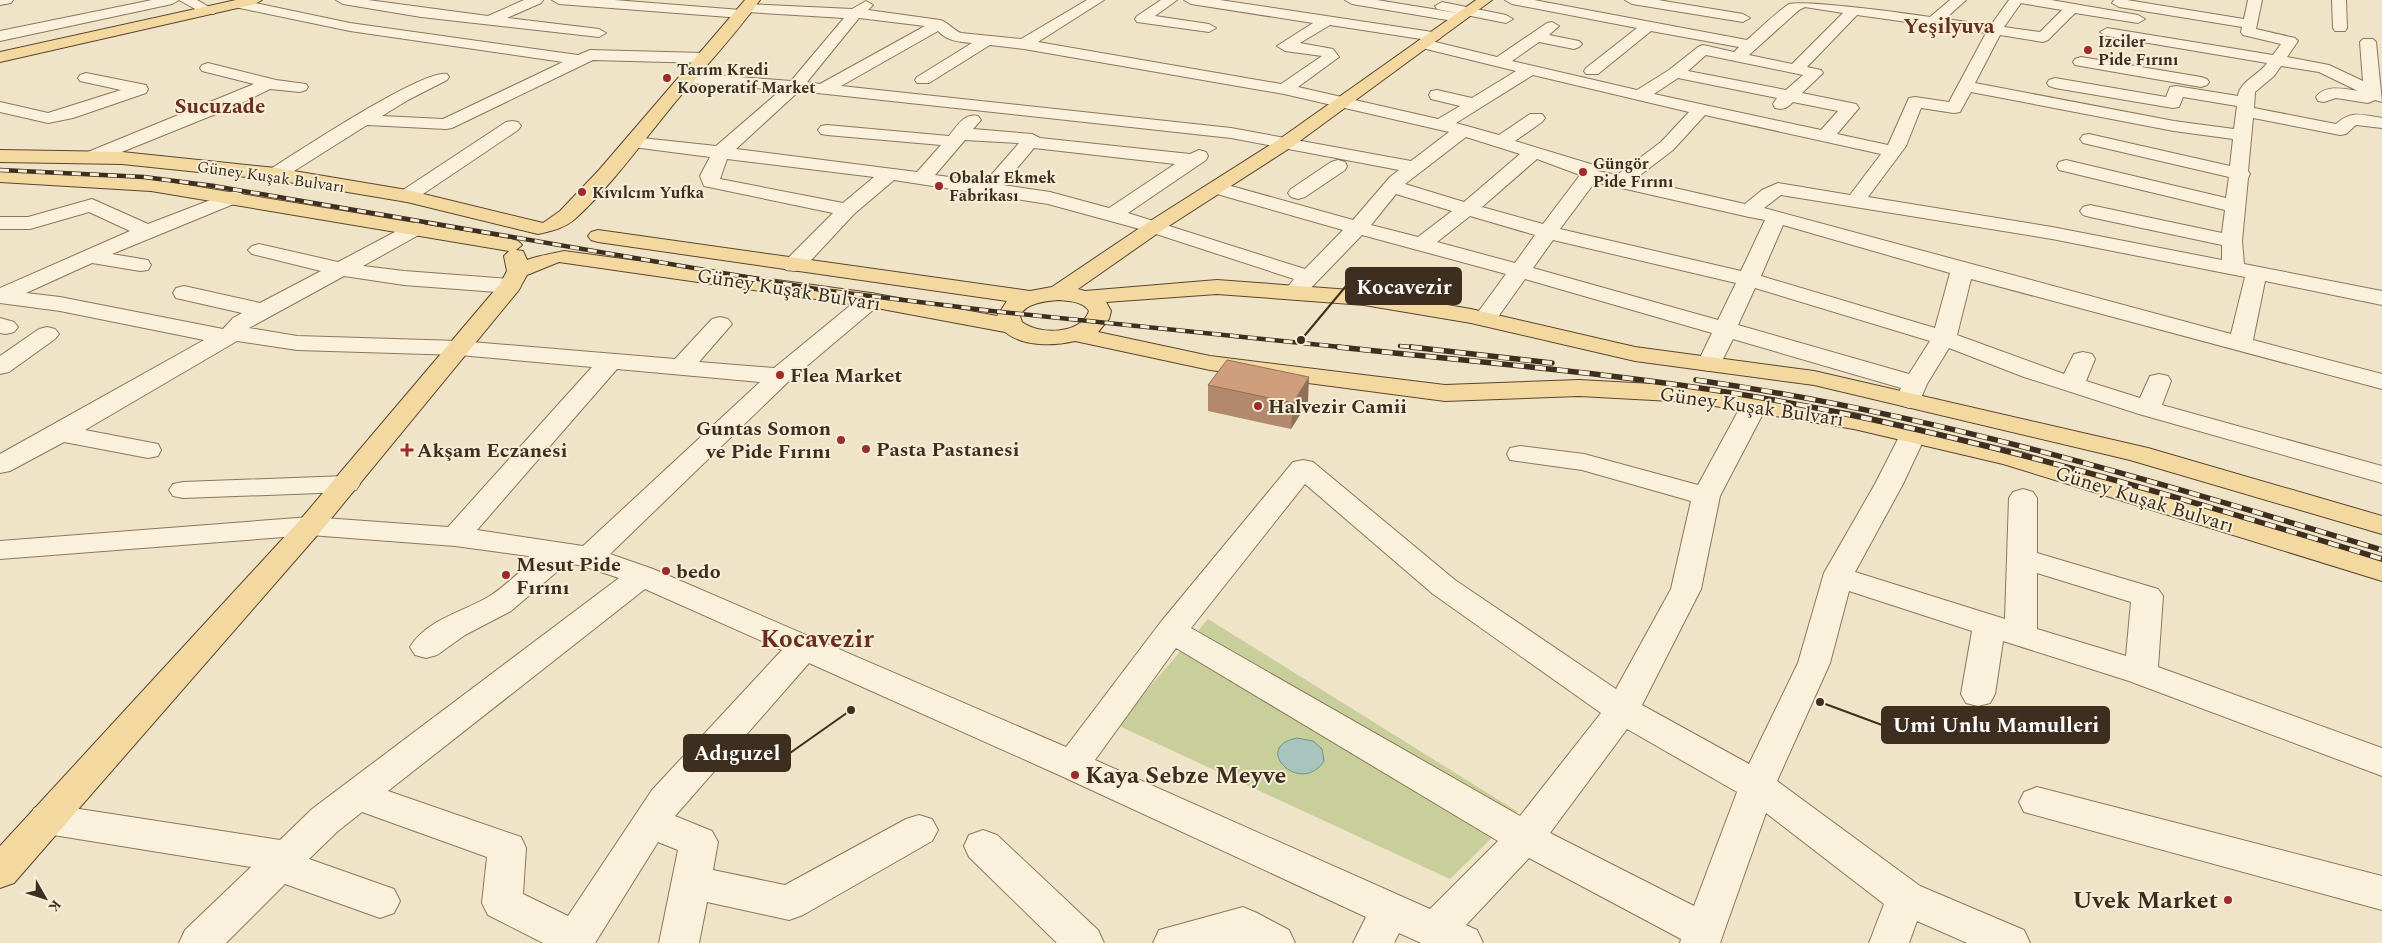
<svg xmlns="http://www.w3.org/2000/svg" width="2382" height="943" font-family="Spectral,serif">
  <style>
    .green { fill: #c9cf9b }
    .water { fill: #a9c4bc; stroke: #6f938a }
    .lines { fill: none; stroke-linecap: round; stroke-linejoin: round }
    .minor-casing { stroke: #8d765c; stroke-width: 2 }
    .major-casing { stroke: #5b4430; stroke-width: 2 }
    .minor { fill: #faf1dc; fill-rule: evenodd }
    .major { fill: #f3d9a0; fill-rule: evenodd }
    .rail-far1-casing { stroke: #3d2e20; stroke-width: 4.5 }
    .rail-casing { stroke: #3d2e20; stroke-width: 5.5 }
    .rail-far1 { stroke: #f7eed8; stroke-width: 3; stroke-dasharray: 9; stroke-linecap: butt }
    .rail { stroke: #f7eed8; stroke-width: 4; stroke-dasharray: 11; stroke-linecap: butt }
    .wall { fill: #b2896c }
    .shaded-wall { fill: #916f58 }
    .building { fill: #cf9f7d; stroke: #916f58 }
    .poi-dot { fill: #9e2a2b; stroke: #f7eed8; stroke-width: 2 }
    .labels { text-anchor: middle; stroke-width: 4; stroke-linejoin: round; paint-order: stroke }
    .far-poi-label { font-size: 16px; font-weight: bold; fill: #3d2e20; stroke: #f7eed8; text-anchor: start }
    .far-street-label { font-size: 16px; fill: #3d2e20; stroke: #f7eed8 }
    .street-label { font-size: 20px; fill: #3d2e20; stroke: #f7eed8 }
    .poi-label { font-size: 20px; font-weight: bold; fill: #3d2e20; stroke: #f7eed8; text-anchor: start }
    .far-district-label { font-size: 21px; font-weight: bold; fill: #6b2e1e; stroke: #f7eed8 }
    .near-poi-label { font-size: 24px; font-weight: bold; fill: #3d2e20; stroke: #f7eed8; text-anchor: start }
    .district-label { font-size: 25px; font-weight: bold; fill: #6b2e1e; stroke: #f7eed8 }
    .leader { fill: none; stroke: #3d2e20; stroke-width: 2 }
    .callout-dot { fill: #3d2e20; stroke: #f7eed8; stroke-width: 2 }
    .callout { fill: #3d2e20; stroke: #3d2e20; stroke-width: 2 }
    .callout-label { font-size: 21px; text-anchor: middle; font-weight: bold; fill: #fff }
  </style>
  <rect width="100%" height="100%" fill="#f0e4c8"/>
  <path class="green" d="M1208,619L1518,812L1450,879L1117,725Z"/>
  <path class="water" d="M1297,738L1313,741L1322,749L1324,761C1301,797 1250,747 1297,738Z"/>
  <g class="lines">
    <defs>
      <path id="minor" d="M0,0H13L11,3L0,5Z
        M152,0H197L216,11L214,14H204L179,0L172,4L0,41V31Z
        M241,0L350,23L578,55L590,50L704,53L710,55L712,58L710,61L704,63L593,60L452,128L446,129L367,125L283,178L276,180L269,178L267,174L269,170C296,153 424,68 447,74L449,77L447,80L408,100L382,116L443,119L563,62L350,31L235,7L233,4L235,1Z
        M336,0H368L488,16L524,0H543L541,3L507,18L599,29L606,33L599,37L421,17L343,4Z
        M552,0H614L741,10L742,5L747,4L852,9L866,1L873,5L868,10L940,20C948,22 953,30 961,33L1021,39L1087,0H1104L1038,42L1281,84L1322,56L1285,51L1277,46L1313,23L1191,4L1184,0H1220L1439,33L1442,36L1439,39L1434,41L1330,25L1300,43L1333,49L1339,57L1298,87L1438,119L1460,106L1431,99L1429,95L1431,91L1437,90L1472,98L1516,71L1418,47L1415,44L1418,41L1423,39L1497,57L1547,23L1552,22L1559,26L1549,35L1579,41L1582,44L1579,47L1574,49L1539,42L1512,61L1637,90L1669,70L1698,47L1703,45L1734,52L1739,47L1651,31L1598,74H1586L1584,71L1586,68L1637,28L1512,4L1505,0H1534L1747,40C1761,28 1774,14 1789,4C1807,0 1904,13 1930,17L1950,0H1966L1945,19L1991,25L2009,0H2051L2138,15L2145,19L2138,23L2075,13L2048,40L2043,42L2000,35L1975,83L2174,121L2234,129L2237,106L2183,97L2179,107L2173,108L2055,88L2049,86L2047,83L2049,80L2055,78L2166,97L2170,87L2176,86L2238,96C2240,81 2259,75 2267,63L2107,36L2100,32L2107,28L2273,55L2281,44L2243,35L2241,32L2242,27L2119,7L2112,3L2114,0H2127L2244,19L2248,0H2262L2256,29L2295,38L2298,41L2287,57L2329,65L2363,81L2360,42L2363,39H2373L2376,42L2382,102L2375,100L2368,103L2336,98L2324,102L2318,101L2316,97C2325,84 2345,89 2358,91L2319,72L2281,66L2274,76L2255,92L2254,108L2336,124C2352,110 2362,115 2382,118V128L2356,125L2346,134L2340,135L2253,118L2248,171L2250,174L2248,178L2242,241L2244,264L2382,291V305L2265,281L2253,340L2382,374V389L1971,279L1957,335L2064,374L2074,354L2083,352L2092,354L2095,359L2086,381L2140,398L2150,376L2159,374L2168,376L2171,381L2162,405L2382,466V483L2139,414L2024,377L1949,348L1927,384L1918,405L1909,408L1900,405L1896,400L1901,388L1733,339L1718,369L1709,371L1700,369L1697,364L1712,333L1525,279L1493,324L1485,326L1477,324L1473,319L1506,274L1362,235L1305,294L1297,296L1289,294L1286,289L1294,279L1147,231L1048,204L894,180L854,214L802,270L794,271L786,270L783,265L786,260L833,213L704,186L700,176L710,157L633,147L627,146L624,142L627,138L633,137L716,146L781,90L688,83L682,81L680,78L682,75L688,73L791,81L844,18L748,12L747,17L742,18L559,4ZM2021,3L2026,4L2062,10L2040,32L2004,27ZM1805,7L1843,13L1792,64L1749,55L1799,10ZM1857,15L1986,33L1949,102L1915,97L1909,98L1888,145L1837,134L1859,108L1856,104L1802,93L1823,73L1821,70L1807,67ZM859,18L925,26L820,84L807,82ZM938,31C947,41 960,42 972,43L917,77L915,80L917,83H929L990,45L1024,49L1284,94L1449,132L1411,161L1231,128L841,86ZM1706,55L1803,75L1786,90L1688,71ZM1533,75L1689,112L1661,142L1617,175L1597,171L1594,165L1515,141L1542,122L1545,118L1542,114H1530L1499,135L1456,123ZM1678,78L1777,98L1773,104L1775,108C1784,110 1787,108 1793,102L1838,111L1821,130L1654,94ZM799,91L1231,138L1399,170L1390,177L1353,220L1224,184L1217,182L1210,184L1207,188L1210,192L1343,230L1305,269L1128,213L1206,160L1208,156L1206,152L1199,150L1190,154L1040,138L1032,134L973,129L981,120L978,116C964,113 957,126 949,136L827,125L821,126L818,130L821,134L827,135L941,145L917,172L736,149ZM1971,92L2174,131L2233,139L2230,166L2089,134L2083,135L2080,139L2083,143L2229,177L2226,198L2066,160L2059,162L2057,166L2059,170L2225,210L2222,233L2090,205L2083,207L2080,211L2083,215L2090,217L2222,245V260L2052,227L1868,197L1906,146L1921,108L1954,113L1960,112ZM1705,115L1881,154L1850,195L1778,183L1762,190L1745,204L1635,179L1673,150ZM1466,137L1520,154L1464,202L1405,184ZM965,140L1019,143L985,182L935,175ZM1034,148L1175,164L1109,208L1050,192L1003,185ZM727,159L874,177L843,203L720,179ZM1537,159L1580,175L1543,224L1482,207ZM1595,182L1749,217L1765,220L1741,271L1560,229ZM1396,194L1452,211L1418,237L1371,225ZM1781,195L2052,239L2245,277L2231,334L1764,208ZM1470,216L1535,235L1515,263L1437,242ZM1783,225L1950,273L1935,328L1761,276ZM1553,240L1736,283L1718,320L1533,268ZM1755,288L1930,341L1909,374L1738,325Z
        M1161,0H1177L1155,16L1209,24L1216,28L1209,32L1137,22L1135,19L1137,16Z
        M1345,0H1377L1457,13L1437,9L1435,6L1442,2L1506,15L1513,19L1506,23L1461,14L1466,18L1459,22L1352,4Z
        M1625,0H1658L1743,14L1750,18L1743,22L1632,4Z
        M2332,0H2346L2347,28L2345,31H2335L2333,28Z
        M2081,57L2201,77L2207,79L2209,82L2207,85L2201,87L2075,65L2073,62L2075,59Z
        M208,63L276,80L306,84L308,87L306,90L300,92L270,89L238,105L97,162H83L81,158L83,154L254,84L202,71L200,68L202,65Z
        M86,73L146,85L148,89L146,93L73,118L48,123L0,112V102L48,113L121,90L80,81L78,78L80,75Z
        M512,121L518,122L521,126L518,130L414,200L407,202L400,200L397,196L400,192L506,122Z
        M1338,160L1345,162L1347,166L1345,170L1305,197L1298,199L1291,197L1288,193L1291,189L1331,162Z
        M234,191L241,193L244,197L241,201L112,254L148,260L151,265L148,270L140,271L92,263L26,293L60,297L223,329L233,318L242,313L176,298L173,293L176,288L184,286L260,303L321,271L252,254L248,250L252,246L259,244L338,262L410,224L417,222L424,224L427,228L424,232L363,266L404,271L510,279L518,281L521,286L518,291L510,293L404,285L344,276L249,328L297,336L459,341L675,359L712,319L720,317L728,319L732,324L699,362L774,368L863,295L871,293L879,295L882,300L879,305L789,381L610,554L653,569L1066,747L1160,623L1293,462L1303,460L1313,462L1455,580L1616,689L1671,589L1691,501L1582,470L1510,460L1507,454L1510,448L1520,446L1584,454L1698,485L1742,404L1746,399L1755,396L1764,399L1768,404L1720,496L1701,589L1642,705L1749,764L1798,663L1824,573L1875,484L1900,435L1904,429L1913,427L1922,429L1926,435L1903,484L1855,572L2005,619L2009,498L2013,492L2023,489L2033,492L2037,498V553L2158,589L2163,596L2158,667L2382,748V776L2129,681L2003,641L1995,694L1990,703L1978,706L1966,703L1961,694L1972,631L1849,591L1830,663L1777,781L1920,886L2024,930L2030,943H1967L1917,921L1909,943H1869L1884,904L1766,813L1720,943H1680L1681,939L1529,858L1466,925L1477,930L1483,943H1421L1399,933L1394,943H1353L1366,917L1059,775L809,663L675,816L712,831L718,842L713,870L785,885L906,819L919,815L932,819L938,830L932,841L803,915L789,920L707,902L699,943H659L678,850L658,842L595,943H543L488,915L482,903L487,857L362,812L338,831L309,859L394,889L400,901L394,913L380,918L285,884L226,943H179L185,930L251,867L47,834L34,830L28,819L34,808L47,804L280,840L312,809L619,578L583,566L567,563L511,611L465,635L437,655L426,658L415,655L410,647C426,620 463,612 488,597C505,587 521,570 536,557L455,546L310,535L0,559V541L310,517L448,527L592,367L459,355L297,350L237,341L85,430L158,444L161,450L158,456L148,458L64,442L10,471L0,473V454L204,340L60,311L0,303V288L130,231L89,212L30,229H0V217H28L92,199L148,224ZM617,369L760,382L583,546L477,530ZM1305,484L1433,594L1601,713L1520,816L1191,628ZM2037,573L2131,602L2126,656L2037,629ZM645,589L782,650L652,790L568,916L523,894L526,848L521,837L388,791ZM1176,648L1498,841L1430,909L1095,760ZM1627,729L1737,792L1694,906L1550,833Z
        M0,318L14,322L18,327L14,332L6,334L0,333Z
        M47,327L55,329L59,334L55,339L9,372L0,374V356L39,329Z
        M346,476L356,478L360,484L356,490L346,492L183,498L173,496L169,490L173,484L183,482Z
        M2037,787L2382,876V910L2024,812L2019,802L2024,792Z
        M983,830L997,835L1098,930L1104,943H1057L969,857L964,846L969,835Z
        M1243,907L1257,913L1289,930L1295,943H1153L1159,930Z"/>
      <path id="major" d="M236,0H262L255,4L0,62V52Z
        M745,0H760C734,37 701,71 672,106C641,144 611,186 575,219C563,229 551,231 538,234L407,202L276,180L122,164L0,162V150L122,152L276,168L407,190L543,223L560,211L599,170Z
        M1476,0H1492L1293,146L1161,231L1078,289L1085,291L1217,280L1364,291L1471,309L1635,347L1814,371L2148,448L2382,516V534L2130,460L1814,385L1635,361L1471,323L1364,305L1217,294L1106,302L1111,311L1109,319L1098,332L1210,356L1445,385L1579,380L1690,386L1854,413L2021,452L2382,561V581L2003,464L1854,429L1690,402L1579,396L1445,401L1210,370L1075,341C1053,346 1024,347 1005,332L871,307L559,262L527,275L518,291L320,532L14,883L0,888V846L300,520L500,284L507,271L504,256L509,251L151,191L0,182V170L151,179L511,239L518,241L522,245L516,250L523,251L527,260C540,255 552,254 564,251L871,293L997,316L1007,301L598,242L591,240L588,236L591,232L598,230L1030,291L1052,287L1147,223L1281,138ZM1058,300C1068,301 1083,301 1089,311C1081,335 1039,335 1022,322L1020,316C1025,303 1046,301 1058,300Z"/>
    </defs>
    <use href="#minor" class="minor-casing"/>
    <use href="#major" class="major-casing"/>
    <use href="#minor" class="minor"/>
    <use href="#major" class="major"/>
    <defs>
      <path id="rail-far1" d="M0,170L144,177L214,186L822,290L992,311L1350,348
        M1400,346L1422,348"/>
      <path id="rail" d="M1338,347C1494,364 1652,376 1806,406C2002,444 2192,501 2382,559
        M1411,347L1552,363
        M1696,380C1930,413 2157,482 2382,550"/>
    </defs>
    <use href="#rail-far1" class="rail-far1-casing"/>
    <use href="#rail" class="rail-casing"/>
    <use href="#rail-far1" class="rail-far1"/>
    <use href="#rail" class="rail"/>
  </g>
  <path class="wall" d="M1208,385L1308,402L1291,429L1208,411Z"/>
  <path class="shaded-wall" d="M1309,377L1308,402L1291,429L1293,403Z"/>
  <path class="building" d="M1227,360L1309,377L1293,403L1208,385Z"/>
  <g class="poi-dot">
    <circle cx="2088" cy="50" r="5"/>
    <circle cx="667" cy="78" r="5"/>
    <circle cx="1583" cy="172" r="5"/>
    <circle cx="939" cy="186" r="5"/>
    <circle cx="582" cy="192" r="5"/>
    <circle cx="780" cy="375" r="5"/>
    <circle cx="1258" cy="406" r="5"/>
    <circle cx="841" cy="440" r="5"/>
    <circle cx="866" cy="449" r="5"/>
    <path d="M404.5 442.5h5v5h5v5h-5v5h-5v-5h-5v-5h5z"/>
    <circle cx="666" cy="571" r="5"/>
    <circle cx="506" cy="575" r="5"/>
    <circle cx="1075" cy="775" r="5"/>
    <circle cx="2228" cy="900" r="5"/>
  </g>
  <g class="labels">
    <g class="far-poi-label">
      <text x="2098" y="47">Izciler<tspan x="2098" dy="18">Pide Fırını</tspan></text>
      <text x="677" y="75">Tarım Kredi<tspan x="677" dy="18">Kooperatif Market</tspan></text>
      <text x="1593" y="169">Güngör<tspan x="1593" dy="18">Pide Fırını</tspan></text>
      <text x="949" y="183">Obalar Ekmek<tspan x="949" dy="18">Fabrikası</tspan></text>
      <text x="592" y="198">Kıvılcım Yufka</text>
    </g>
    <g class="far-street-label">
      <text transform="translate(271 176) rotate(8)" y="6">Güney Kuşak Bulvarı</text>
    </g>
    <g class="street-label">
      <text transform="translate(789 289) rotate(9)" y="7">Güney Kuşak Bulvarı</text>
      <text transform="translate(1752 406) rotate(8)" y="7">Güney Kuşak Bulvarı</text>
      <text transform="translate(2145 499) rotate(17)" y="7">Güney Kuşak Bulvarı</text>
    </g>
    <g class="poi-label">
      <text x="790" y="382">Flea Market</text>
      <text x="1268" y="413">Halvezir Camii</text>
      <text x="831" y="435" text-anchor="end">Guntas Somon<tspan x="831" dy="23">ve Pide Fırını</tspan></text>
      <text x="876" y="456">Pasta Pastanesi</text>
      <text x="417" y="457">Akşam Eczanesi</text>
      <text x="516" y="571">Mesut Pide<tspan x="516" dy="23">Fırını</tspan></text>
      <text x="676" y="578">bedo</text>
    </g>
    <g class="far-district-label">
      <text x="1949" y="33">Yeşilyuva</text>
      <text x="220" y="113">Sucuzade</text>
    </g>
    <g class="near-poi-label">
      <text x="1085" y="783">Kaya Sebze Meyve</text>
      <text x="2218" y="908" text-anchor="end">Uvek Market</text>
    </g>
    <g class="district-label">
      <text x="817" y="647">Kocavezir</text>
    </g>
  </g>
  <path class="leader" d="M1301 340L1346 286M1820 702L1882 725M851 710L790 753"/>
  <g class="callout-dot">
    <circle cx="1301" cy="340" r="5"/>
    <circle cx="1820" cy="702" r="5"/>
    <circle cx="851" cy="710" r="5"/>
  </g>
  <g class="callout">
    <rect x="1346" y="268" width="115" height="36" rx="5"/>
    <rect x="1882" y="707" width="227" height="36" rx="5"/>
    <rect x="684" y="735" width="106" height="36" rx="5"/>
  </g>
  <g class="callout-label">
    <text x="1404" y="294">Kocavezir</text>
    <text x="1996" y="732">Umi Unlu Mamulleri</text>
    <text x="737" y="760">Adıguzel</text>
  </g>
  <g transform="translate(45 898) rotate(129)" stroke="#f7eed8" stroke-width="4" paint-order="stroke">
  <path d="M0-4L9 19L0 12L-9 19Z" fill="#3d2e20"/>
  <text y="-8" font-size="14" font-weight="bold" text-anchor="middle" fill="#3d2e20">K</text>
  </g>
</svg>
